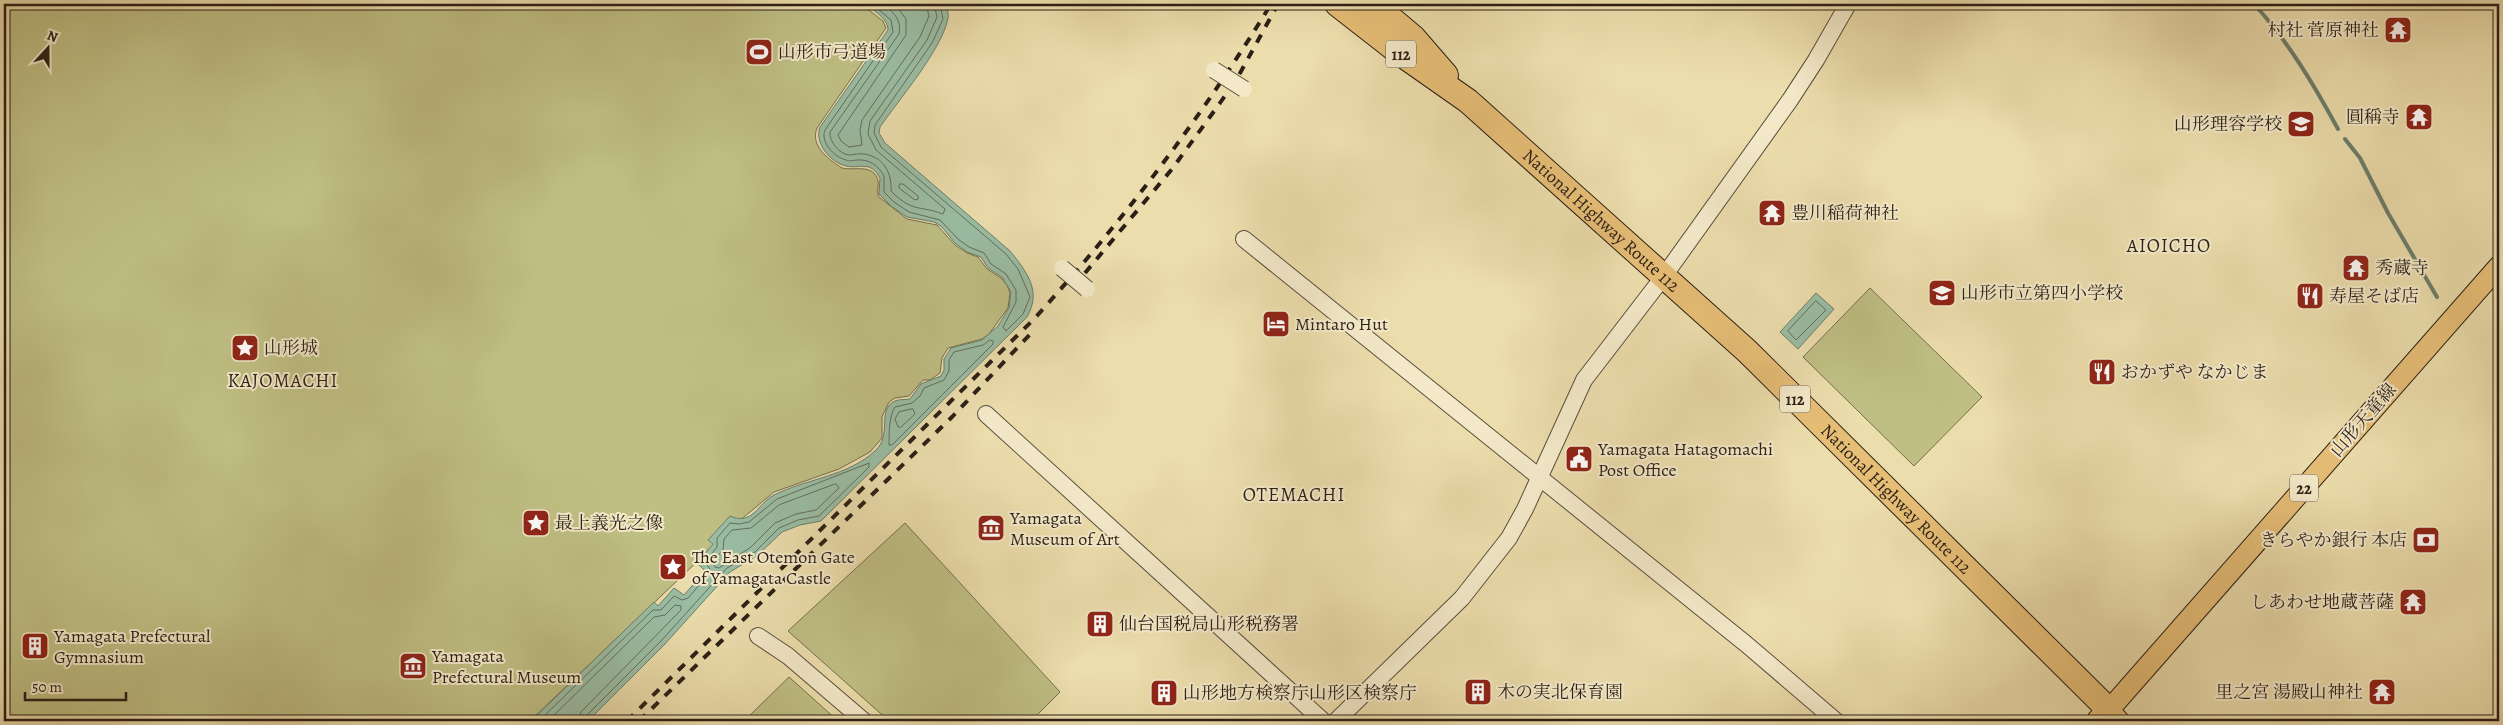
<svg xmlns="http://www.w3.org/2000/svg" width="2503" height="725" font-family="Alegreya,'Noto Serif JP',serif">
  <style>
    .green { fill: #bfbf84; stroke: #746f4d }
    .water { fill: #9abda4; stroke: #6d7e6b }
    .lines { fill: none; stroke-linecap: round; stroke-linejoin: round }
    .shore { stroke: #626e5d; stroke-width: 1 }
    .stream { stroke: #6d7e6b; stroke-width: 4 }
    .minor-casing { stroke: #5a4e3c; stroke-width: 18 }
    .major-casing { stroke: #2a1f16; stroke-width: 22 }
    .highway-casing { stroke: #2a1f16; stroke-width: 26 }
    .minor { stroke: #f3e9c9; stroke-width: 16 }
    .major { stroke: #e6be76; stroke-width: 20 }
    .highway { stroke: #e6be76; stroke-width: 24 }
    .rail { stroke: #2a1f16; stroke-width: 4; stroke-dasharray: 9 9; stroke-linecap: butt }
    .minor-bridge-casing { stroke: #5a4e3c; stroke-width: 18; stroke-linecap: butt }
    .minor-bridge { stroke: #f3e9c9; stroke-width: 16 }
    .labels { text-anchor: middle; stroke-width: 4; stroke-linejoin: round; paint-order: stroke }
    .shield { fill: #f3e9c9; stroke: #665c4c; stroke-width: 1 }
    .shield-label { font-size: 16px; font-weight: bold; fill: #2a1f16 }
    .poi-label { font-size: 18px; fill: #2a1f16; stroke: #f3e9c9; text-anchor: start }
    .street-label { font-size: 18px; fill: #2a1f16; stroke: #f3e9c9 }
    .neighbourhood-label { font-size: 19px; letter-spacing: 1px; fill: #2a1f16; stroke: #f3e9c9 }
  </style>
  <rect width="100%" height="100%" fill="#ecddac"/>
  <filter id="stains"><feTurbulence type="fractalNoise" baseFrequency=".004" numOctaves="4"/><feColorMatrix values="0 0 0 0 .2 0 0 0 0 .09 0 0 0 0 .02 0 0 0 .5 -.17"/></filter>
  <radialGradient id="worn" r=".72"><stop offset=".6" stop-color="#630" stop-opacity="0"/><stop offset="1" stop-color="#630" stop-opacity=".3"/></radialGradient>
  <path class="green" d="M4,4H861L883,21L886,28L817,128C810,146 828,159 842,168C854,171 874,163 878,181C879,187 876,191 879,197L907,219L937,225L955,245L967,253L978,257L987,269L1001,278L1007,285L1010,293L1008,308L989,334L982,339L948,348L942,358L940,373L930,380H923L909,396L895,398L889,402L882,417V438L870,452L839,469L774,492L744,517L530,721H4Z
    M1870,288L1982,397L1914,466L1803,357Z
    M905,523L1060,692L1031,721H889L788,631Z
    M789,677L838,721H744Z"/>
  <path class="water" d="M864,4H944C947,8 949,13 948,18C943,48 898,101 880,127L879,133L885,143L1010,251C1027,272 1042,291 1027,317L821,521L800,525L782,532L758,555L730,572L664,645L588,721H531L654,602L658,606L674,588L684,595L705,571L697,563L713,544L708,540L730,516C753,526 757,504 774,495C806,479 848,476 875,451C893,435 876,410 895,401C899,399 905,400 910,399L921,384L941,376L944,370V359L951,348L982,340L998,326L1009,308L1011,292L1002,277L988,268L981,257L967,252L955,243L941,226L934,222L907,217L891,206L879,194L880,178C870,160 861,169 846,166C830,162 814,143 820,127L888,30C888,18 873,10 864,4Z
    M1816,293L1834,309L1798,349L1780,332Z"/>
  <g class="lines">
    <path class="shore" d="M872,4L891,20L893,32L825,130C820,142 834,157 846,160C850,162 853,160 858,160C869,159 879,166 884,176V192L894,202L909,212L940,220L959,240L969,247L984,253L991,264L1006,274L1016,290V302L1003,327L1006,331L1023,314L1030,297L1018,269L1006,254L881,147L874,133L875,125L932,43L943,19L940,4
      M883,4C893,12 902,19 899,34L830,132C829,141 839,154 849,155C854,155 859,153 864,154C884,157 892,173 891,191C913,213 919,205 943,214L945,209L876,150L868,134L870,121L927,40L937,17L934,4
      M895,4L906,19V35L838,135L841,141L849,147L862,145L860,130L862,120L920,37L929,16L926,4
      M900,184H903L918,196V199L915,200L899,188Z
      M1816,301L1826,310L1796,340L1788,331Z
      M990,340L993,341V344L892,445H889C889,434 889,416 895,407L912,403L920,396L924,388L944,380L949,371V360L954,352L983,345Z
      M913,409L915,414L901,427H898L895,419L899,412Z
      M836,484L839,488L816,510L796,514L775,523L751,547L719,568L715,567L713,561L723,550L724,539L732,530L751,528L779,505Z
      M539,721L653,610H661L674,596L682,600L688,598L709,574L710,569L705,562L717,547V538L730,523L739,524L749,522L777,499L869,463V467L819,516L798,520L779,528L755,552L727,568L661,641L586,716L584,721
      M548,721L654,617L665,615L675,605L681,606V610L581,712L578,721"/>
    <path class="stream" d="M2254,4C2288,41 2314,85 2338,129
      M2345,139L2360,158L2388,213L2437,297"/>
    <defs>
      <path id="minor" d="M1244,239L1746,644L1836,721
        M986,414L1323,721
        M758,636L788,656L864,721
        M1336,721L1462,598L1509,538L1525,509L1584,380L1664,276L1790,100L1816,60L1848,4"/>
      <path id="major" d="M2119,721L2109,710L2499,266"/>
      <g id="highway">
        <path id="s1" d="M1337,4L1401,54L1468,101L1747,351L2109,710L2099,721"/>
        <path d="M1374,4L1414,38L1446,75"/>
      </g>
    </defs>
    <use href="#minor" class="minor-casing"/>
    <use href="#major" class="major-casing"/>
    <use href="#highway" class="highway-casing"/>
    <use href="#minor" class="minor"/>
    <use href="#major" class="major"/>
    <use href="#highway" class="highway"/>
    <path class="rail" d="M1085,273L1172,169L1220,103L1239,75L1278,4
      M627,721L1034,319C1123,221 1202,117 1271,4
      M639,721L952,417L1035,329"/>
    <defs>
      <path id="minor-bridge" d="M1214,70L1244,89
        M1062,268L1087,289"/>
    </defs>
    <use href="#minor-bridge" class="minor-bridge-casing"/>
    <use href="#minor-bridge" class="minor-bridge"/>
  </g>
  <defs>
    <symbol id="temple-square" viewBox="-11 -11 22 22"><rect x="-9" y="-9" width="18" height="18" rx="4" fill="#8f2418" stroke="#f3e9c9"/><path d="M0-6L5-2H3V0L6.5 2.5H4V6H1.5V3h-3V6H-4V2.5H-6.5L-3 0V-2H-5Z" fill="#fff"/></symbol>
    <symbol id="stadium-square" viewBox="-11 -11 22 22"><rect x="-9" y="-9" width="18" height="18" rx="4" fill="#8f2418" stroke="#f3e9c9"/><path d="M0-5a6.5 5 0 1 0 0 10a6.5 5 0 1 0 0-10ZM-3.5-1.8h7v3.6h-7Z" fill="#fff"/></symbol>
    <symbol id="school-square" viewBox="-11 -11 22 22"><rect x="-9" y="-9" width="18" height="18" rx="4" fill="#8f2418" stroke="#f3e9c9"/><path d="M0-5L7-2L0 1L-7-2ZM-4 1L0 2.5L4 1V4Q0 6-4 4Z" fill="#fff"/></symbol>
    <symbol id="restaurant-square" viewBox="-11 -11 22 22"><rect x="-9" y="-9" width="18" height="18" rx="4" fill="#8f2418" stroke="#f3e9c9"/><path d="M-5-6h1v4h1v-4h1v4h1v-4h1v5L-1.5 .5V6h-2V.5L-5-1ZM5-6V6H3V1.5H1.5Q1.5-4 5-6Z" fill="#fff"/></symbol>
    <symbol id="hotel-square" viewBox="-11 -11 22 22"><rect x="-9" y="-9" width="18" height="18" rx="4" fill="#8f2418" stroke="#f3e9c9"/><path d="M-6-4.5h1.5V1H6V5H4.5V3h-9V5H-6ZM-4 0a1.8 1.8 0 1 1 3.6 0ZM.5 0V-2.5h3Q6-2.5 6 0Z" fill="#fff"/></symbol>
    <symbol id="sight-square" viewBox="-11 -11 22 22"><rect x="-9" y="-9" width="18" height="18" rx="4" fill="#8f2418" stroke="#f3e9c9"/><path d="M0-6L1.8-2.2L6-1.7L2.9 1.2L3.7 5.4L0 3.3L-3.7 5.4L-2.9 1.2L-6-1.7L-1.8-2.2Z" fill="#fff"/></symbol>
    <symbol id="civic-square" viewBox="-11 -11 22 22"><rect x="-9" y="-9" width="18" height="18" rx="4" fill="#8f2418" stroke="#f3e9c9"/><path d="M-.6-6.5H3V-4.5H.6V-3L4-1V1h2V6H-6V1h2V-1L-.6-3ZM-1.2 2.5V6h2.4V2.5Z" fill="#fff"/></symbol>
    <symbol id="museum-square" viewBox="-11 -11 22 22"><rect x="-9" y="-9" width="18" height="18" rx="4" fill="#8f2418" stroke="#f3e9c9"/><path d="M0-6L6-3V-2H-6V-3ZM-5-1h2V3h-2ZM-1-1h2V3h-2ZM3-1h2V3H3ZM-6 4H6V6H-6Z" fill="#fff"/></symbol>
    <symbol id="bank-square" viewBox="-11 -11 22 22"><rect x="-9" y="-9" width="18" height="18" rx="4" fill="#8f2418" stroke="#f3e9c9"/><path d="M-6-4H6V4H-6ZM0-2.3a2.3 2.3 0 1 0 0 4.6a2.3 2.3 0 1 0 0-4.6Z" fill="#fff"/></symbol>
    <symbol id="building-square" viewBox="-11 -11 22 22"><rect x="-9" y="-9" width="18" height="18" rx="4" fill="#8f2418" stroke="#f3e9c9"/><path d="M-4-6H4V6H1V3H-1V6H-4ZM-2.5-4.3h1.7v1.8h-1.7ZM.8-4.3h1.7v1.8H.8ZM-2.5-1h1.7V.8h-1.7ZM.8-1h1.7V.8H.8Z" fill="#fff"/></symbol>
  </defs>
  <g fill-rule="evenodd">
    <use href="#temple-square" x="2382" y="14" width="32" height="32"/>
    <use href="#stadium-square" x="743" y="36" width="32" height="32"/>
    <use href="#temple-square" x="2403" y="101" width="32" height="32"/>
    <use href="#school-square" x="2285" y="108" width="32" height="32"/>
    <use href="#temple-square" x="1756" y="197" width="32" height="32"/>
    <use href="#temple-square" x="2340" y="252" width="32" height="32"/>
    <use href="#school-square" x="1926" y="277" width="32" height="32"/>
    <use href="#restaurant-square" x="2294" y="280" width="32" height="32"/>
    <use href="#hotel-square" x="1260" y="308" width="32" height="32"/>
    <use href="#sight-square" x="229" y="332" width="32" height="32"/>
    <use href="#restaurant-square" x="2086" y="356" width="32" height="32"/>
    <use href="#civic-square" x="1563" y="443" width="32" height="32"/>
    <use href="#sight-square" x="520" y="507" width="32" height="32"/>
    <use href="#museum-square" x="975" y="512" width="32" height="32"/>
    <use href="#bank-square" x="2410" y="524" width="32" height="32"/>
    <use href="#sight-square" x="657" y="551" width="32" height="32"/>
    <use href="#temple-square" x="2397" y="586" width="32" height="32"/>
    <use href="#building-square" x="1084" y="608" width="32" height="32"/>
    <use href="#building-square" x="19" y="630" width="32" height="32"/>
    <use href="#museum-square" x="397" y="650" width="32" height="32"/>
    <use href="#building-square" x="1462" y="676" width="32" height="32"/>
    <use href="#temple-square" x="2366" y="676" width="32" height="32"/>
    <use href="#building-square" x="1148" y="677" width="32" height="32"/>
  </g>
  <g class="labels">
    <g class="shield">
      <rect x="1386" y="40.5" width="30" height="27" rx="4"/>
      <rect x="1780" y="385.5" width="30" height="27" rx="4"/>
      <rect x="2290" y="474.5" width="28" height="27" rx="4"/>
    </g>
    <g class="shield-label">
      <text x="1401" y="60">112</text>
      <text x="1795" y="405">112</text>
      <text x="2304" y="494">22</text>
    </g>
    <g class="poi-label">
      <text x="2379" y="36" text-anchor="end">村社 菅原神社</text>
      <text x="778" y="58">山形市弓道場</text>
      <text x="2400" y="123" text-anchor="end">圓稱寺</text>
      <text x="2282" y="130" text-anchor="end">山形理容学校</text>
      <text x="1791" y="219">豊川稲荷神社</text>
      <text x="2375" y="274">秀蔵寺</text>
      <text x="1961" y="299">山形市立第四小学校</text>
      <text x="2329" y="302">寿屋そば店</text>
      <text x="1295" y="330">Mintaro Hut</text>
      <text x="264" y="354">山形城</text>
      <text x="2121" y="378">おかずや なかじま</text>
      <text x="1598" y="455">Yamagata Hatagomachi<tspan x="1598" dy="21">Post Office</tspan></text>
      <text x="1010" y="524">Yamagata<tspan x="1010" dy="21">Museum of Art</tspan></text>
      <text x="555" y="529">最上義光之像</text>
      <text x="2407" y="546" text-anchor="end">きらやか銀行 本店</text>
      <text x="692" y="563">The East Otemon Gate<tspan x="692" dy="21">of Yamagata Castle</tspan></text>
      <text x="2394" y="608" text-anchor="end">しあわせ地蔵菩薩</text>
      <text x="1119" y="630">仙台国税局山形税務署</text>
      <text x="54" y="642">Yamagata Prefectural<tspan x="54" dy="21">Gymnasium</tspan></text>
      <text x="432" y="662">Yamagata<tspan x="432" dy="21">Prefectural Museum</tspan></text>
      <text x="1497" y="698">木の実北保育園</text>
      <text x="2363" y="698" text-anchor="end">里之宮 湯殿山神社</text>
      <text x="1183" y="699">山形地方検察庁山形区検察庁</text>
    </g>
    <g class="street-label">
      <text dy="6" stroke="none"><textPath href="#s1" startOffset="342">National Highway Route 112</textPath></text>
      <text transform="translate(2363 420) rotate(-49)" y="6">山形天童線</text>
      <text dy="6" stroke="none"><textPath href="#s1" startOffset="748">National Highway Route 112</textPath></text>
    </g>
    <g class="neighbourhood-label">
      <text x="2169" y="252">AIOICHO</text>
      <text x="283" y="387">KAJOMACHI</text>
      <text x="1294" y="501">OTEMACHI</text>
    </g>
  </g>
  <rect width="2503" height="725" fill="none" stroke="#ecddac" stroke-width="20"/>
  <rect x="5" y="5" width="2493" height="715" fill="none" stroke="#2a1f16" stroke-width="2.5"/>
  <rect x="10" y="10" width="2483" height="705" fill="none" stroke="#2a1f16"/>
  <g transform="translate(48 48) rotate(21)" stroke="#f3e9c9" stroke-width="4" paint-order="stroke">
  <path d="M0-4L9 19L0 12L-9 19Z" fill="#2a1f16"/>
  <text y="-8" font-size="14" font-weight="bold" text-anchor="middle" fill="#2a1f16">N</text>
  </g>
  <path d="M25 692v8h101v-8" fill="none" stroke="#2a1f16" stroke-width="2.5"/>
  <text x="32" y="692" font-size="15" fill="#2a1f16" stroke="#f3e9c9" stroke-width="4" paint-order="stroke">50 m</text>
  <rect width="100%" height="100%" filter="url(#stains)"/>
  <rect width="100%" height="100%" fill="url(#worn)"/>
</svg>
